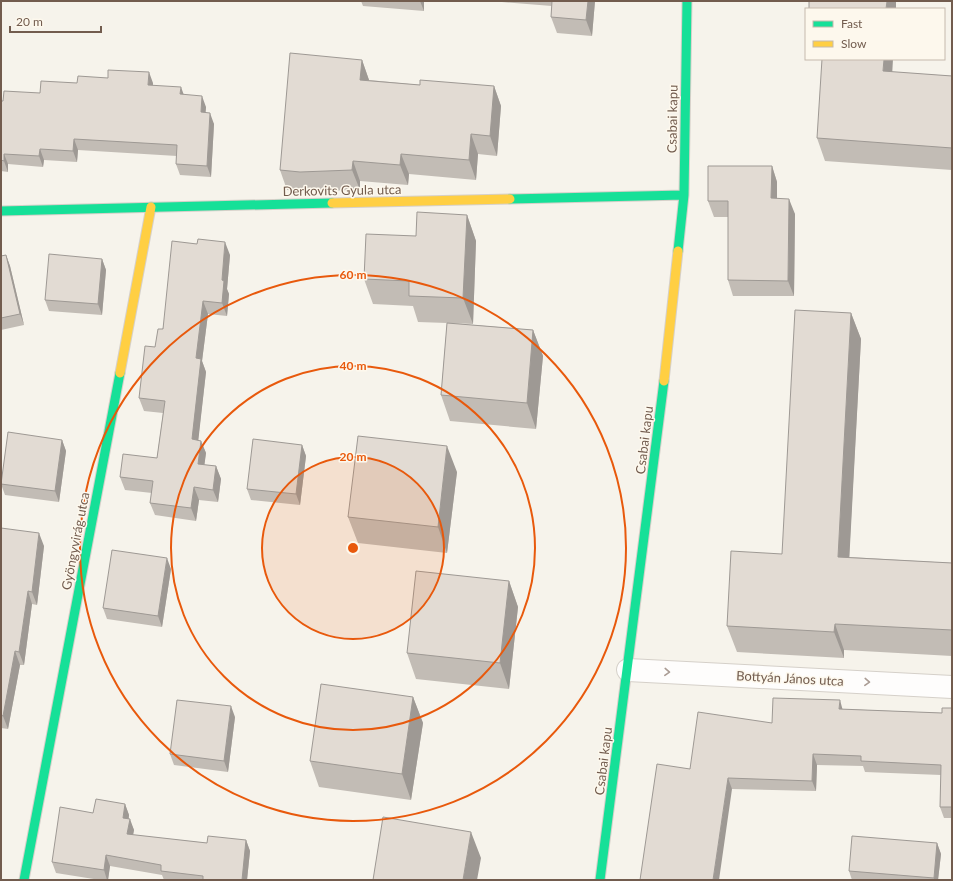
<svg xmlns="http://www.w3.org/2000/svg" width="953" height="881" font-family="Lato,sans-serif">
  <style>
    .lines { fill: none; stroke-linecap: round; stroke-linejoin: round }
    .street-casing { stroke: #d5d0c9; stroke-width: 24 }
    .fast-casing { stroke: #d6d0c9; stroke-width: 11 }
    .slow-casing { stroke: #d6d0c9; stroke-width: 11 }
    .street { stroke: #fefdfc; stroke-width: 22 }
    .fast { stroke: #16e098; stroke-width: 9 }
    .slow { stroke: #ffcf43; stroke-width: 9 }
    .wall { fill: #c2bcb5 }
    .shaded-wall { fill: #9e9994 }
    .building { fill: #e2dbd3; stroke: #9e9994 }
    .oneway { stroke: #aa9c94 }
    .ring { fill: none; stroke: #e8590c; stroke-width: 2 }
    .labels { text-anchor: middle; stroke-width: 3; stroke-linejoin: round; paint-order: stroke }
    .street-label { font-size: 13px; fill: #725c4e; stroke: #fdf8ed }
    .centre { fill: #e8590c; stroke: #fdf8ed; stroke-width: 2 }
    .ring-label { font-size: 12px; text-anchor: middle; font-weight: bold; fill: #e8590c; stroke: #fdf8ed; stroke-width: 3; stroke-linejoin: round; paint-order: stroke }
  </style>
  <rect width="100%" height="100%" fill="#f6f3eb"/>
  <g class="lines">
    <defs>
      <path id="street" d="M628,670L952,687"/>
      <path id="fast" d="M510,199L684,195
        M1,211L332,203
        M678,251L684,195L687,1
        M24,880L120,373
        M600,880L664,381"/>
      <path id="slow" d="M332,203L510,199
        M120,373L151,207
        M664,381L678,251"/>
    </defs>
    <use href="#street" class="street-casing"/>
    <use href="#fast" class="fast-casing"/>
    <use href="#slow" class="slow-casing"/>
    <use href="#street" class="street"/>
    <use href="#fast" class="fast"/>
    <use href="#slow" class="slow"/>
  </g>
  <path class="wall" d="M361,1H424V11L363,6Z
    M501,1H595L592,36L557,33L551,17L552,6L502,2Z
    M362,60L369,80L420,85L494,86L501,106L497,156L478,154L476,180L409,174L408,185L360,181V190L307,191L287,190L280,170Z
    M893,72L952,76V170L825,161L817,138Z
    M77,83H153V85L184,95L206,107L205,112L214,124L211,177L180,175L176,164L177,156L78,150L77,162L44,160L43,167L8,164V172L1,171V101H3L40,93Z
    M772,166L777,182V199L795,214L794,296H733L728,280V217H714L708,201Z
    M467,215L476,241L473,324L451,323L533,330L543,356L536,429L450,421L441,395L447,323L418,322L413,306L373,304L364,279Z
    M197,244L230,255L227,289L229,294L227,316L208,314L202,361L206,372L198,440L201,441L206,453L204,465L216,466L221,479L218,502L199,500L196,521L155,515L150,503L152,493L125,490L120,477L157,458L163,413L144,411L139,398L155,347Z
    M6,255L10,266L24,325L1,330V256Z
    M102,259L106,270L102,315L49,311L45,300Z
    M851,313L861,339L849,557L952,563V656L844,650V658L737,652L727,626L782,554Z
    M62,440L66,451L59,502L5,495L1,484Z
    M302,445L306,456L300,505L251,500L247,489Z
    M457,472L447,553L358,543L348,517Z
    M1,528L44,546L37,605L32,604L24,665H20L8,729L1,728Z
    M171,569L162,627L107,619L103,608Z
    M509,581L518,607L509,689L416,679L407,653Z
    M413,697L423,723L411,800L319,787L310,761Z
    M952,708V818H944L940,807L941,775L865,772L863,766L817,765L816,791L732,789L690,769L772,723L843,709L942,713Z
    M235,717L228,772L174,765L170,754Z
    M125,804L129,815V819L134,830L133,835L207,843L246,840L250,851L247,880H164L162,875L110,866L108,880H100L56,873L52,862L93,813Z
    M937,843L941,854L938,880H852L849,871Z"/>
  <path class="shaded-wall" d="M420,1H424V11Z
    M588,1H595L592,36L586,20Z
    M887,1H896V9H886Z
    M884,59H893L891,94L883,71Z
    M362,60L369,80L368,99L360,80Z
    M149,72L153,83L152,95L148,85Z
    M494,86L501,106L497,156L490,136Z
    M181,87L185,98L180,94Z
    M202,96L206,107L205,123L201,112Z
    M210,113L214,124L211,177L207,166Z
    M471,134L478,154L476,180L469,160Z
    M74,139L78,150L77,162L73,151Z
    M40,149L44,160L43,167L39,156Z
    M4,154L8,164V172L4,161Z
    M401,154L409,174L408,185L400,165Z
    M353,161L360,181V190L352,170Z
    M772,166L777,182V214L771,198Z
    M789,199L795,214L794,296L788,281Z
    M467,215L476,241L473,324L463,298Z
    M225,242L230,255L227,289L229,294L227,316L222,303V280Z
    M6,255L10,266L24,325L20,314Z
    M102,259L106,270L102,315L98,304Z
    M203,301L208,314L202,361L206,372L197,452L192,439L196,358Z
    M851,313L861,339L848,583L838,557Z
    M533,330L543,356L536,429L527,403Z
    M62,440L66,451L59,502L55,491Z
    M201,441L206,453L203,476L198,464Z
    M302,445L306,456L300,505L296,494Z
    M447,446L457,472L447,553L438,527Z
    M216,466L221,479L218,502L213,490Z
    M194,487L199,500L196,521L191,508Z
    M39,533L44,546L37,605L32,592Z
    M167,558L171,569L162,627L158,616Z
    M509,581L518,607L509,689L500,663Z
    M28,591L32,604L24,665L19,652Z
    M835,624L844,650V658L834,632Z
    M15,651L20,665L8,729L3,716Z
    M413,697L423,723L411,800L402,774Z
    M840,700L843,711L839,709Z
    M231,706L235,717L228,772L224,761Z
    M813,754L817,765L816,791L812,781Z
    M728,778L732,789L719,880H713Z
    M125,804L129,815L127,829L123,818Z
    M130,819L134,830L131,845L127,834Z
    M471,832L481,858L477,880H463Z
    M246,840L250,851L247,880H242Z
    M937,843L941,854L938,880H934V878Z
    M106,855L110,866L108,880H107L104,870Z"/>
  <path class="building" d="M552,1H588L586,20L551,17Z
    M809,1H887L886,9H809Z
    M290,53L362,60L360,80L420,85V80L494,86L490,136L471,134L469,160L401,154L400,165L353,161L352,170L300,172L280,170Z
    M822,59H884L883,71L952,76V148L817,138Z
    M108,70L149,72L148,85L181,87L180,94L202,96L201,112L210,113L207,166L176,164L177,145L74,139L73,151L40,149L39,156L4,154V161L1,160V101H3L4,91L40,93L41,81L77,83L78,76L108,78Z
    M708,166H772L771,198L789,199L788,281L728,280V201H708Z
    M417,212L467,215L463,298L409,296V281L364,279L366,234L416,236Z
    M198,239L225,242L222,280L224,281L222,303L203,301L196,358L201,359L192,439L201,441L198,464L216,466L213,490L194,487L191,508L150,503L153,481L120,477L123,454L157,458L165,401L139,398L145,346L155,347L158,329H163L172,241L197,244Z
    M49,254L102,259L98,304L45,300Z
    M6,255L20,314L1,318V256Z
    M795,310L851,313L838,557L952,563V630L835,624L834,632L727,626L731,551L782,554Z
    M447,323L533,330L527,403L441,395Z
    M8,432L62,440L55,491L1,484Z
    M358,436L447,446L438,527L348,517Z
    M253,439L302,445L296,494L247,489Z
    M1,528L39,533L32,592L28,591L19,652L15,651L3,716L1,715Z
    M112,550L167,558L158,616L103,608Z
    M416,571L509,581L500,663L407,653Z
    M321,684L413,697L402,774L310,761Z
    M773,698L840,700L839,709L942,713V708H952V807H940L941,765L861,761V756L813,754L812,781L728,778L713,880H640L657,764L690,769L698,712L772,723Z
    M177,700L231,706L224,761L170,754Z
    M96,799L125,804L123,818L130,819L127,834L207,843L208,836L246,840L242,880H203V876L161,871V865L106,855L104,870L52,862L60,807L93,813Z
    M383,817L471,832L463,880H373Z
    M852,836L937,843L934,878L849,871Z"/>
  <defs><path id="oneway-chevron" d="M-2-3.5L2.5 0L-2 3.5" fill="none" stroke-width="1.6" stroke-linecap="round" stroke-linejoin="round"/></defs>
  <g class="oneway">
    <use href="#oneway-chevron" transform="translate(667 672) rotate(3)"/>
    <use href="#oneway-chevron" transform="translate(867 682) rotate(3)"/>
  </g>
  <circle cx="353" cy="548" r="91" fill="#e8590c" fill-opacity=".12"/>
  <g class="ring">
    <circle cx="353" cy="548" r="91"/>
    <circle cx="353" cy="548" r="182"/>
    <circle cx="353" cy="548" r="273"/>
  </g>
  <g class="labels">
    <g class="street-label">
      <text transform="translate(672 119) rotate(-89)" y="5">Csabai kapu</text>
      <text transform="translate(342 190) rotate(-1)" y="5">Derkovits Gyula utca</text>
      <text transform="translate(644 440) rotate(-83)" y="5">Csabai kapu</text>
      <text transform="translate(75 541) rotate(-79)" y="5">Gyöngyvirág utca</text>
      <text transform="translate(790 678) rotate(3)" y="5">Bottyán János utca</text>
      <text transform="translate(603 761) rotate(-83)" y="5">Csabai kapu</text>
    </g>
  </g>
  <circle cx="353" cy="548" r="6" class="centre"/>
  <g class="ring-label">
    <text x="353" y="279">60 m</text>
    <text x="353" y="370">40 m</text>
    <text x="353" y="461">20 m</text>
  </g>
  <rect width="953" height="881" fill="none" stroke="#725c4e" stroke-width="4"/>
  <rect x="805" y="8" width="140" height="52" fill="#fdf8ed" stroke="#c5baad"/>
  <rect x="813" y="21" width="20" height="6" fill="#16e098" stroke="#c5baad"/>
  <text x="841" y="28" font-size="12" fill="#725c4e">Fast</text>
  <rect x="813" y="41" width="20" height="6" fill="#ffcf43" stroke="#c5baad"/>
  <text x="841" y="48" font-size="12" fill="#725c4e">Slow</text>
  <path d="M10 26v6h91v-6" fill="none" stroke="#725c4e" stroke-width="2"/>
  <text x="16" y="26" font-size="12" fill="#725c4e" stroke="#fdf8ed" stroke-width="3" paint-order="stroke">20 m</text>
</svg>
